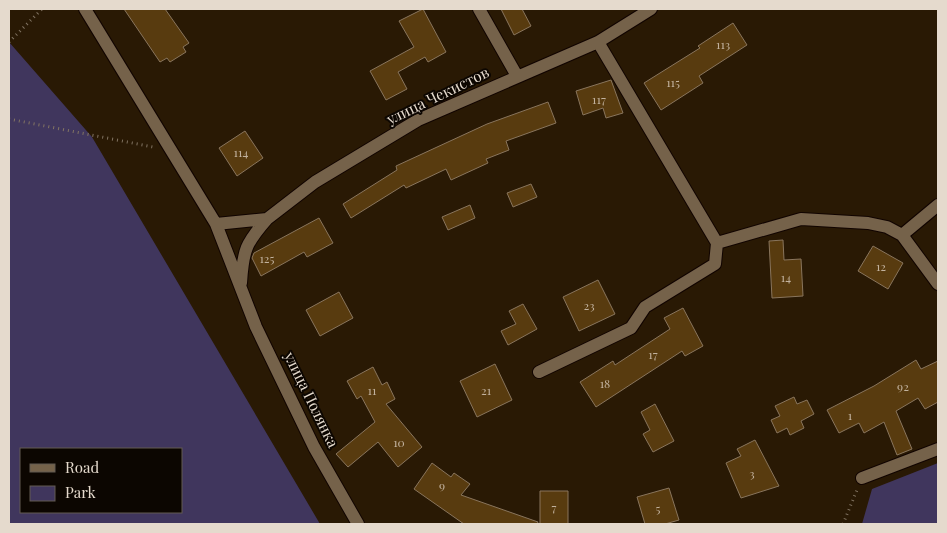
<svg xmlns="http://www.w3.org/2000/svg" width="947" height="533" font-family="'Playfair Display',serif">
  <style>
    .green { fill: #40365d; fill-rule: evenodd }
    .building { fill: #583b0f; stroke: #89755d }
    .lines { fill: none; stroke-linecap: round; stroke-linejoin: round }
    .minor-casing { stroke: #110400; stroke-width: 14 }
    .path { stroke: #827463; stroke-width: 3; stroke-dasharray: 1 4; stroke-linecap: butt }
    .minor { stroke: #75624a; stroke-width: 12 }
    .labels { text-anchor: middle; stroke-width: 4; stroke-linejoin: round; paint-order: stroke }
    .number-label { font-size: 12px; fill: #c2b29e }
    .street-label { font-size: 15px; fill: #e5dacd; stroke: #0c0601 }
  </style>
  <rect width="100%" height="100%" fill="#291904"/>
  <path class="green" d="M9,42L92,137L320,524H9ZM21,449H181V512H21Z
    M938,463V524H862L872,489Z"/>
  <path class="building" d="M124,9H165L189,43L183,47L186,52L170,62L167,58L160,62Z
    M423,9L446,52L428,62L425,57L398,72L407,89L386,100L370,71L414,47L399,21Z
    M501,9H522L531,26L514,35Z
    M733,23L747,45L699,76L703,83L661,110L644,83L700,48L698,46Z
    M611,80L623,113L606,118L603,108L583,115L576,91Z
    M548,102L556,123L506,141L509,150L486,159L488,163L451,180L446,169L406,188L404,185L351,218L343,204L397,170L396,166L487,124Z
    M245,131L263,158L237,176L219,148Z
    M531,184L537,197L513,207L507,193Z
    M470,205L475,218L448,230L442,217Z
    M319,218L333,243L307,257L304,252L261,276L252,258L254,253Z
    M783,240L784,260L801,259L803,296L772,298L769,241Z
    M873,246L903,263L888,289L858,271Z
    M598,280L615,314L579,331L563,297Z
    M339,292L353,318L320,336L306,310Z
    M523,304L537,329L508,345L501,331L516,324L509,311Z
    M683,308L703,346L685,356L682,351L596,407L580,382L613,361L615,365L670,329L664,318Z
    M916,360L921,369L938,361V402L925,409L918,398L896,411L912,449L897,455L884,422L864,433L859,423L839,433L827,410L874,386Z
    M495,364L512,400L477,417L460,381Z
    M373,367L382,385L387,382L395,399L386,404L422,447L398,467L378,442L348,467L336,454L375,422L361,396L357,399L347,381Z
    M794,397L797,404L807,400L814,414L801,421L804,428L790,435L787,428L777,433L771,420L780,416L775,406Z
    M655,404L674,441L653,452L643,434L650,430L641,412Z
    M755,440L779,486L741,498L726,463L741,456L737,449Z
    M432,463L451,477L454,473L470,484L461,495L538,522L537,524H464L414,489Z
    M669,488L679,520L665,524H645L637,497Z
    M540,491H568V524H540Z"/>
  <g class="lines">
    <defs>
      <path id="minor" d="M85,9L216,224L256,327L314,447L358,524
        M479,9L517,76
        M598,42L717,243
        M216,224L267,219L315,182L418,120L598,42L651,9
        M902,235L938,205
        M241,283C243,250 246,243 267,219
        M539,372L631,328L645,307L715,264L717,243L801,219L868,223L887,227L902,235L938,284
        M862,478L938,449"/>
    </defs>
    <use href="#minor" class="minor-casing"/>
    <path class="path" d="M9,42L42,9
      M9,119L153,147
      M843,524L857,490"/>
    <use href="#minor" class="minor"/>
  </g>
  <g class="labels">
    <g class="number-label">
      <text x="723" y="49">113</text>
      <text x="673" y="87">115</text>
      <text x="599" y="104">117</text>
      <text x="241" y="157">114</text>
      <text x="267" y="263">125</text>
      <text x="881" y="271">12</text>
      <text x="786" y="282">14</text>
      <text x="589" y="310">23</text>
      <text x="653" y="359">17</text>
      <text x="605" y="388">18</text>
      <text x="903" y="391">92</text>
      <text x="372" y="395">11</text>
      <text x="486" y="395">21</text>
      <text x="850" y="420">1</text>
      <text x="399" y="447">10</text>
      <text x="752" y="478">3</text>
      <text x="442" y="490">9</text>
      <text x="554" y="512">7</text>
      <text x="658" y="513">5</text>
    </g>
    <g class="street-label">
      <text transform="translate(438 96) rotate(-26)" y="5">улица Чекистов</text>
      <text transform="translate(311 400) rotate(64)" y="5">улица Полянка</text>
    </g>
  </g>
  <rect width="947" height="533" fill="none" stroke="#e5dacd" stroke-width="20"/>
  <rect x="20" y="448" width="162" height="65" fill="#0c0601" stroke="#635b53"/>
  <rect x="30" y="464" width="25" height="8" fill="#75624a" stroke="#635b53"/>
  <text x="65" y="473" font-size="15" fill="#e5dacd">Road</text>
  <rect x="30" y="486" width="25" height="15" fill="#40365d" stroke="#635b53"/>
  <text x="65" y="498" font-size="15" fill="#e5dacd">Park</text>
</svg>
